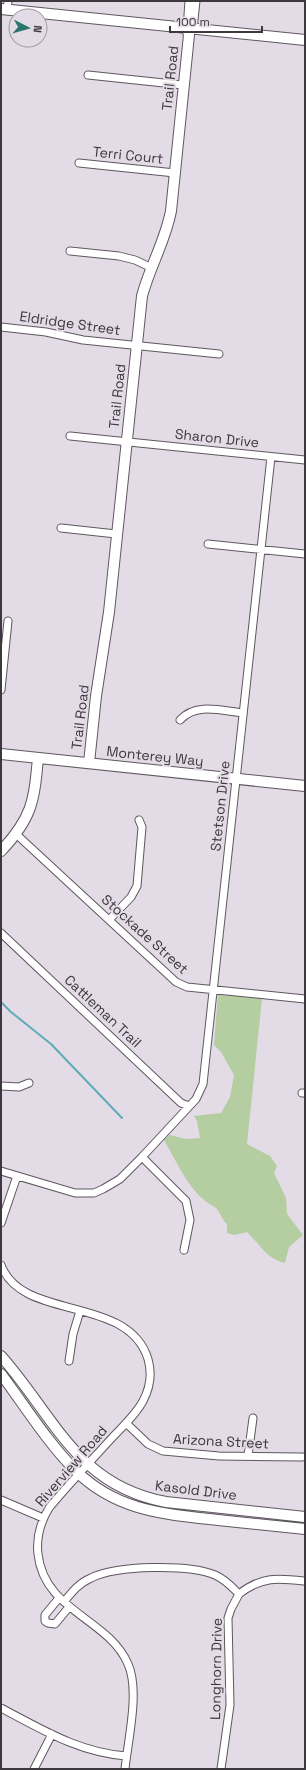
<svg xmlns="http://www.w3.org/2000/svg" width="306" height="1770" font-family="'Space Grotesk',sans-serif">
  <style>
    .green { fill: #b4cda1 }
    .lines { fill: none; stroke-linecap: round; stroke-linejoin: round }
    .stream { stroke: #5eacba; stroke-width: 2 }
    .street-casing { stroke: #5f5760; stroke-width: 9 }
    .secondary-casing { stroke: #5f5760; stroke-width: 12 }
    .street { stroke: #fff; stroke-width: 7 }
    .secondary { stroke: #fff; stroke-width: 10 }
    .labels { text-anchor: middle; stroke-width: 4; stroke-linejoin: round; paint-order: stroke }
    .street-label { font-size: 14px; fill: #3c383d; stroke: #e3dbe5 }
  </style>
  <rect width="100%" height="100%" fill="#e3dbe5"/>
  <path class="green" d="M218,995L262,998L247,1144L270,1156L277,1166L274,1173L286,1198L287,1214L303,1235L289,1247L285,1263C267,1260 259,1243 247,1232L234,1235L227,1233V1224C222,1220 221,1214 217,1209C213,1205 208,1204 204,1200C186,1185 176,1160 164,1140L170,1135L185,1139L200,1138L197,1121L194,1116L221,1113L230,1097L234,1075L221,1052L214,1045Z"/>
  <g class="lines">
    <path class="stream" d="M1,1002L11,1012L51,1044L122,1118"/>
    <defs>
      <path id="street" d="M7,10L8,1
        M187,29L189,1
        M193,29L196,1
        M88,75L183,85
        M79,163L175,173
        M70,251L119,256L135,260L152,268
        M1,327L46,332L83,340L219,354
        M70,436L305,460
        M61,528L116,534
        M208,544L305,554
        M1,690L8,621
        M180,720C196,702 222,711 243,713
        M16,834L176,982L187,987L305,999
        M109,920L131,897L137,886L142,827L139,820
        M1,933L181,1103L189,1106
        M1,1086L19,1087L29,1083
        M302,1093H305
        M142,1157L186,1201L190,1220L184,1250
        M1,1171L75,1193H94L103,1189L120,1179L142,1157L196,1099L203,1084L271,457
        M1,1223L17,1176
        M1,1265C22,1322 128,1294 148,1359C152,1373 150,1388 143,1401C135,1416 121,1428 110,1440C89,1463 68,1485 49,1508C40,1523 36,1537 38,1554C44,1611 108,1618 128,1664C140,1691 128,1739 125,1769
        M69,1361L73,1334L80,1311
        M126,1423L148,1444L163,1451L219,1456L302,1457
        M248,1456L253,1418
        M1,1500L43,1518
        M59,1598L45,1615V1621L48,1623L55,1624L69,1607
        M64,1602C72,1592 79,1583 91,1578C117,1565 189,1564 215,1575C225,1579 232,1587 239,1594C262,1576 278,1578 305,1581
        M1,1708C43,1730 78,1752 126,1756
        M34,1769L52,1734
        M221,1769L230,1705L228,1618L231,1609L239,1594"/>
      <path id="secondary" d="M1,9L305,40
        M1,754L305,786
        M89,763L96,696L109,612L142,296C150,266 165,242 171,211L189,35L187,29
        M1,851C32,818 34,802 38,758
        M1,1356C55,1417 76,1485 166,1502L305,1517
        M1,1374C25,1406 48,1443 75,1470C116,1511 164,1514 218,1520C247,1523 276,1526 305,1529"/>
    </defs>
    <use href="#street" class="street-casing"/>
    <use href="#secondary" class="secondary-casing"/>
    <use href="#street" class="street"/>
    <use href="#secondary" class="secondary"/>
  </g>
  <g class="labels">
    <g class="street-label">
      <text transform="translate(170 78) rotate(-84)" y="5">Trail Road</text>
      <text transform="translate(128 155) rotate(6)" y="5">Terri Court</text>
      <text transform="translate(70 323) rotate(8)" y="5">Eldridge Street</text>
      <text transform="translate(117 396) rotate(-84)" y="5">Trail Road</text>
      <text transform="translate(217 438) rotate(6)" y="5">Sharon Drive</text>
      <text transform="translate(80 717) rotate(-83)" y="5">Trail Road</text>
      <text transform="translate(155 756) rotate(6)" y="5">Monterey Way</text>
      <text transform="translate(220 806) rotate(-84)" y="5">Stetson Drive</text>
      <text transform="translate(145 934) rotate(42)" y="5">Stockade Street</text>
      <text transform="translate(103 1011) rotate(43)" y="5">Cattleman Trail</text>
      <text transform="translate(221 1441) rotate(3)" y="5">Arizona Street</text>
      <text transform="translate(71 1466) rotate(-49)" y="5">Riverview Road</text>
      <text transform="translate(196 1490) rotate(7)" y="5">Kasold Drive</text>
      <text transform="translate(216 1669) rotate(-89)" y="5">Longhorn Drive</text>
    </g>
  </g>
  <rect width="306" height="1770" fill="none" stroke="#3c383d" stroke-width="4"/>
  <g transform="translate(28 28) rotate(96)"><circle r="19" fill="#e3dbe5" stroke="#a09aa2"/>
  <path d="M0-3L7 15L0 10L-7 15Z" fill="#2b746f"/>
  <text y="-6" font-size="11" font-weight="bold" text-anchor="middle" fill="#3c383d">N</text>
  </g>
  <path d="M170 26v6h92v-6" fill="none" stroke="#3c383d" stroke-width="2"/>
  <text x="176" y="26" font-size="12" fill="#3c383d" stroke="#e3dbe5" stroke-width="3" paint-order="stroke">100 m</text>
</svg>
